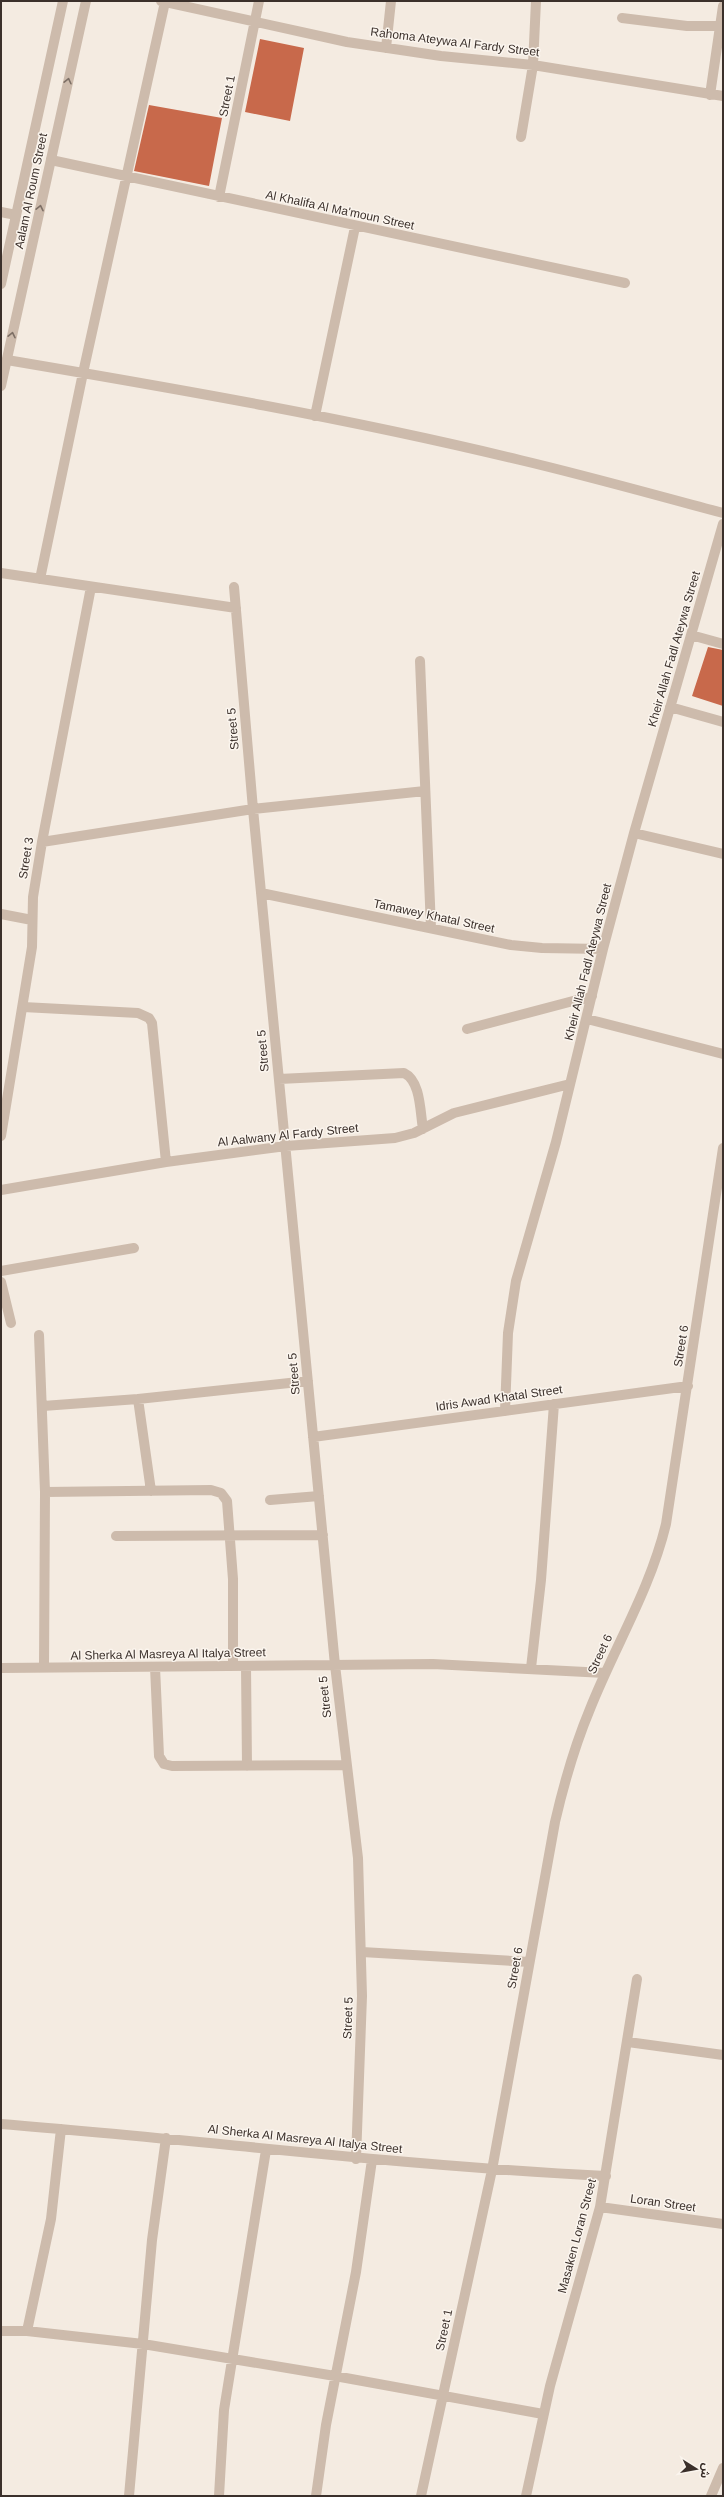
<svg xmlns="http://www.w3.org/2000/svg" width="724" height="2497" font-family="Arial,'Noto Sans Arabic',sans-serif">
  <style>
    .building { fill: #c8694b }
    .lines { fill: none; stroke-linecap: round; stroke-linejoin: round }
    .minor { stroke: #cdbbac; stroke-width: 10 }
    .tertiary { stroke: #cdbbac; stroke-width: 10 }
    .oneway { stroke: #7d6f65 }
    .labels { text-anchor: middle; stroke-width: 3; stroke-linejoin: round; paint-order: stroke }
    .street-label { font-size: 12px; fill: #3b302b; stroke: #fbf5ee }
  </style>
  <rect width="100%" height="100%" fill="#f4ebe1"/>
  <path class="building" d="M260,39L304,48L290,121L245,112Z
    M149,105L222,118L209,186L134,171Z
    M708,647L723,650V706L692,696Z"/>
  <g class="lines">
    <path class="minor" d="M161,1L347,42L441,56L533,65L723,96
      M622,18L687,26H720
      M386,48L391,1
      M710,95L723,6
      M521,137L533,65L536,1
      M51,160L625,283
      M219,197L259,1
      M1,212L16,215
      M7,360C178,389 351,419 520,460C588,476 655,495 723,513
      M315,416L355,227
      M1,573L236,608
      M40,579L83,373L165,2
      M234,587L253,809L335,1665L358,1858L362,1996L356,2159
      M691,635L723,644
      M420,661L431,928
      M670,707L723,722
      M634,833L723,854
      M42,842L253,809L425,791
      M261,893L511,945L542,948L603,949
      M1,914L32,920
      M23,1007L138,1013L149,1018L152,1023L166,1162
      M587,1019L723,1054
      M467,1029L592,996
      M279,1079L404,1073C421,1081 420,1112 423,1129
      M1,1136L32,947L33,897L42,842L91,587
      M1,1190L166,1162L286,1146L395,1138L414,1133L454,1113L570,1084
      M1,1271L134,1248
      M1,1282L11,1323
      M39,1335L45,1492L44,1668
      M138,1399L151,1491
      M43,1406L138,1399L308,1381
      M505,1411L508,1333L516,1281L556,1142L603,949L634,833L723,524
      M313,1437L688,1386
      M45,1492L211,1490L221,1493L227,1501L233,1579V1666
      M270,1500L319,1496
      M116,1536L323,1535
      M246,1666L247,1766
      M155,1667L159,1756L164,1764L172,1766L346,1765
      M1,1668L433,1664L605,1673
      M531,1668L541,1580L554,1404
      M362,1952L529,1962
      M628,2042L723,2055
      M1,2124C203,2140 404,2166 606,2176
      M600,2207L723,2224
      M1,2331H27L143,2344L335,2376L543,2414
      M27,2331L51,2219L61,2129
      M129,2496L152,2240L166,2138
      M219,2496L224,2410L266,2150
      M316,2496L326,2425L356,2272L372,2160
      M421,2496L492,2170L555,1822C564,1783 575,1745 590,1709C615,1646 650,1590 666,1524L723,1148
      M526,2496L550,2386L600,2207L637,1979
      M711,2496L723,2468"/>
    <path class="tertiary" d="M1,284L63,1
      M1,386L86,1"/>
  </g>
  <defs><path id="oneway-chevron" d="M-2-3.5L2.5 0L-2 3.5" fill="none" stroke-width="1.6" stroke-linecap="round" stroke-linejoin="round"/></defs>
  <g class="oneway">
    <use href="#oneway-chevron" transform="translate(68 81) rotate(-77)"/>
    <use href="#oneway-chevron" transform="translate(40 208) rotate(-78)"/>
    <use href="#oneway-chevron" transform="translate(12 335) rotate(-78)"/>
  </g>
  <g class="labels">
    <g class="street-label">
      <text transform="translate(455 42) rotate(7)" y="4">Rahoma Ateywa Al Fardy Street</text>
      <text transform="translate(227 96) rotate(-79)" y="4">Street 1</text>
      <text transform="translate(31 191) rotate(-78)" y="4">Aalam Al Roum Street</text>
      <text transform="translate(340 210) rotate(12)" y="4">Al Khalifa Al Ma'moun Street</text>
      <text transform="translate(674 649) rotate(-74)" y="4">Kheir Allah Fadl Ateywa Street</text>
      <text transform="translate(233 729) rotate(-95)" y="4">Street 5</text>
      <text transform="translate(26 858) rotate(-81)" y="4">Street 3</text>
      <text transform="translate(434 916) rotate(12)" y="4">Tamawey Khatal Street</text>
      <text transform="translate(588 962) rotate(-76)" y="4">Kheir Allah Fadl Ateywa Street</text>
      <text transform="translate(263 1051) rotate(-95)" y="4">Street 5</text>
      <text transform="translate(288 1135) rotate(-6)" y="4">Al Aalwany Al Fardy Street</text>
      <text transform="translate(681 1346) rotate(-81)" y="4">Street 6</text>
      <text transform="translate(294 1374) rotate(-95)" y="4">Street 5</text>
      <text transform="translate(499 1398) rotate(-8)" y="4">Idris Awad Khatal Street</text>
      <text transform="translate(168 1654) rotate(-1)" y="4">Al Sherka Al Masreya Al Italya Street</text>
      <text transform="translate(600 1654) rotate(-65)" y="4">Street 6</text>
      <text transform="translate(325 1697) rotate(-96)" y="4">Street 5</text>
      <text transform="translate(515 1968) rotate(-80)" y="4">Street 6</text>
      <text transform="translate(348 2018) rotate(-88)" y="4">Street 5</text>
      <text transform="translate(305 2139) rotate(6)" y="4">Al Sherka Al Masreya Al Italya Street</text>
      <text transform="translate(663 2203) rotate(8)" y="4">Loran Street</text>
      <text transform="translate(577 2236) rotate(-75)" y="4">Masaken Loran Street</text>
      <text transform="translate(444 2330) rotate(-78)" y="4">Street 1</text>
    </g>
  </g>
  <rect width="724" height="2497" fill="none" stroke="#3b302b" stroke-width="4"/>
  <g transform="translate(696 2469) rotate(101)" stroke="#fbf5ee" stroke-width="3" paint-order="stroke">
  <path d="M0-3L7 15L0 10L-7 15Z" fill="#3b302b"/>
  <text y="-6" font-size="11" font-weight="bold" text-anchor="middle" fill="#3b302b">ش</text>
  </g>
</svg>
